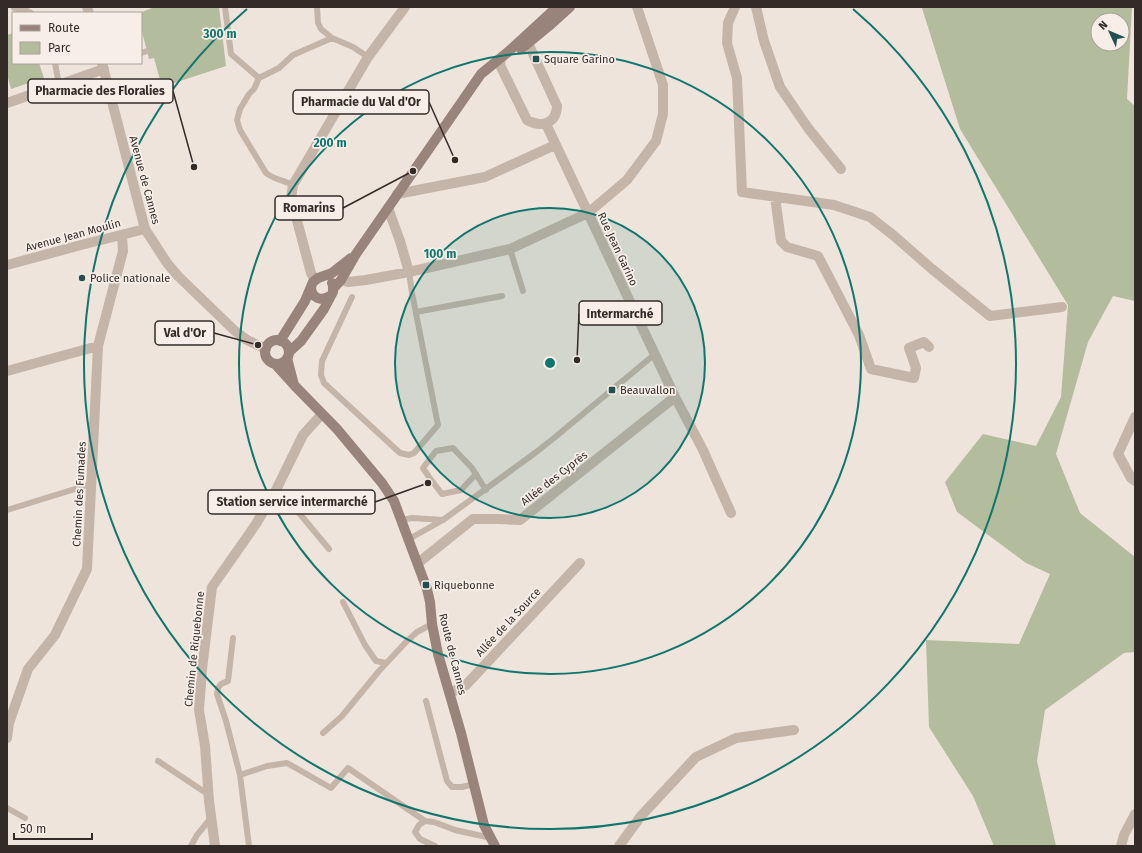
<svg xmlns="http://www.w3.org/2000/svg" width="1142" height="853" font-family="'Fira Sans',sans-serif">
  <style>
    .green { fill: #b3bc9d; fill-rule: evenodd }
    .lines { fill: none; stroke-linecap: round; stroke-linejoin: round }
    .service { stroke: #c5b4a8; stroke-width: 6 }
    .minor { stroke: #c5b4a8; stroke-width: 10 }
    .tertiary { stroke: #c5b4a8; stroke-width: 10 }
    .secondary { stroke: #98847a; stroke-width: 10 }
    .ring { fill: none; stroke: #0f766e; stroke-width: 2 }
    .poi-dot { fill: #224f4f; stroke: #f7efe7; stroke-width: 1.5 }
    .labels { text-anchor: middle; stroke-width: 3.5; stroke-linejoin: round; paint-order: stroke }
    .poi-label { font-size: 11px; fill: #332b28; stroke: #f7efe7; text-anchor: start }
    .street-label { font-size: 11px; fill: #332b28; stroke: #f7efe7 }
    .centre { fill: #0f766e; stroke: #f7efe7; stroke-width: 2 }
    .ring-label { font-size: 12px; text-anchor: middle; font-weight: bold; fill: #0f766e; stroke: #f7efe7; stroke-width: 3.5; stroke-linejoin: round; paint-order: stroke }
    .leader { fill: none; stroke: #332b28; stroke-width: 1.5 }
    .callout-dot { fill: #332b28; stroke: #f7efe7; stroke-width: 1.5 }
    .callout { fill: #f7efe7; stroke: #332b28; stroke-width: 1.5 }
    .callout-label { font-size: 12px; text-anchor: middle; font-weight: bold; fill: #332b28 }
  </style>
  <rect width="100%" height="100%" fill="#eee4db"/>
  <path class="green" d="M155,7H219L226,66L162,87L154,58L149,59L141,28V13H139Z
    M923,7H1132L1127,99L1135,106V301L1113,296L1088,342L1056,454L1080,513L1135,557V652L1124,653L1045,710L1037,761L1056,846H994L973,796L929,727L926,640L1019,644L1050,574L1026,563L957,512L945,482L983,434L1036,446L1061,397L1068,305L960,129L922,8ZM1098,20H1122V44H1098Z
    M13,33V63H39L44,78L11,89L7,74V35Z"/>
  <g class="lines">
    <path class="service" d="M225,7L231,54L259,78L279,68L293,55L332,38
      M317,7L318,23L321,29L332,38L353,47L368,57
      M14,8L27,11L31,13
      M141,53L147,51
      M55,63L59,85
      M259,78L254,89L249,94L240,109L237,120L240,130L266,173C275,180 283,180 293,185
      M510,249L523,291
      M352,297L322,361L321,375L324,383L400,453L409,455L414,453L438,425L412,293L409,272
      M416,312L502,296
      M476,474L461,490L442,494L429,477L423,468L436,451L453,448L472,468L486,490
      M275,492L295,508L329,549
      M7,510L91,484
      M402,520L412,518L443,520
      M409,539L443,520L535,453L554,438L655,354
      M343,602L365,645L376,661L386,663
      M233,638L228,681L221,684L218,688L217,694L226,721L240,775L249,846
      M426,701L447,781L452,787H462L474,784
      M323,733L342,716L379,671L406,642L417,632L432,624
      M158,761L203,791L208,792
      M240,775L267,766L287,763L331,788L348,768L425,821
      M7,808L25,818
      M191,846L197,835L211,818
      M435,846L420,839L415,832L419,825L425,821L434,822L455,830L491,838"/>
    <path class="minor" d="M87,7L89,13
      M735,7L728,23L727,43L737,78L742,192L834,205L870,217L893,235L932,269L990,316L1062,307
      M756,7L764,41L780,87L808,128L841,169
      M501,58L500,65L527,120C542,128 556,124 557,106L528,43H521
      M102,63L145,229
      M7,103L104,69
      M546,124L675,397L703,450L731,513
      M397,194L485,177L555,145
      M775,197L781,241L787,247L818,256L859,335L871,369L914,378L916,368L909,348L924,342L929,347
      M388,208L400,241L409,272
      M315,280L311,273L291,198L293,185L368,57L405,7
      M341,280L348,282L366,280L409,272L510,249L588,213L627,180L656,141L663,114V85L637,7
      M7,371L98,346
      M1135,417L1118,454L1131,478L1135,481
      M418,563L473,519H498L520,520L675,397
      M450,693L466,685L580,563
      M7,738L9,723L28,669L55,635L87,569L98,346L123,251L122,235
      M215,846L209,801L205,746L199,710L202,669L212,587L256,524L275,492L303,435L321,415
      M619,846L641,816L696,757L736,738L794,730
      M1121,846L1124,835L1135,814"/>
    <path class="tertiary" d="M7,265L81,245L145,229L167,263L178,276L235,331L247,340L266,349"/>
    <path class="secondary" d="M521,49L549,26L570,7
      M311,288C312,298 321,302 330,296
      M333,289L341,280L356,254L481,74L508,52L557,7
      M265 352a12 12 0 1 1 24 0a12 12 0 1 1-24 0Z
      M280,341L305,301L313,282L318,278L332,273L351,258
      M289,352L301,341L324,309L333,292V286L332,283
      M287,358L294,385
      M275,364L294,385L337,429L382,483L394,501L427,589L430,602L432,624L438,654L461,733L484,825L495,846"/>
  </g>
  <circle cx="550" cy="363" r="155" fill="#0f766e" fill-opacity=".12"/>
  <g class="ring">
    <circle cx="550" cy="363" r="155"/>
    <circle cx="550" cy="363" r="311"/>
    <path d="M853 9A466 466 0 1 1 247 9"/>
  </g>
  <g class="poi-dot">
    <rect x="532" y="55" width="8" height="8" rx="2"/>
    <circle cx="82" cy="278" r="4"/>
    <rect x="608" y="386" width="8" height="8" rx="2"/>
    <rect x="422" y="581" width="8" height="8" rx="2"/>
  </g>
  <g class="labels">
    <g class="poi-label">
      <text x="544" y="63">Square Garino</text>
      <text x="90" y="282">Police nationale</text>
      <text x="620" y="394">Beauvallon</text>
      <text x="434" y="589">Riquebonne</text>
    </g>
    <g class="street-label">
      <text transform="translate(145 180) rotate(75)" y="4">Avenue de Cannes</text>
      <text transform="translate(73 235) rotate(-15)" y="4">Avenue Jean Moulin</text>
      <text transform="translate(618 249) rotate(65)" y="4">Rue Jean Garino</text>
      <text transform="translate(554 478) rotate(-38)" y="4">Allée des Cyprès</text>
      <text transform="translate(79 494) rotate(-87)" y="4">Chemin des Fumades</text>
      <text transform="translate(508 622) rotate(-47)" y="4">Allée de la Source</text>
      <text transform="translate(194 649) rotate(-84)" y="4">Chemin de Riquebonne</text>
      <text transform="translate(453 654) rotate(76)" y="4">Route de Cannes</text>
    </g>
  </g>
  <circle cx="550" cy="363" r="6" class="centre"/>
  <g class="ring-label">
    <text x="220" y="38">300 m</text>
    <text x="330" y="147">200 m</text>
    <text x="440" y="258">100 m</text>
  </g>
  <path class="leader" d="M194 167L173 91M455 160L429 102M413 171L343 208M577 360L579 313M258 345L214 333M428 483L375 502"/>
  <g class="callout-dot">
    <circle cx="194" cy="167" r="4"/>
    <circle cx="455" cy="160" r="4"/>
    <circle cx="413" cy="171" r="4"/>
    <circle cx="577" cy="360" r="4"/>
    <circle cx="258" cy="345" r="4"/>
    <circle cx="428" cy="483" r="4"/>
  </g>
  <g class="callout">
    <rect x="28" y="79" width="145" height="24" rx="4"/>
    <rect x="293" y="90" width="136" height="24" rx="4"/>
    <rect x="275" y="196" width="68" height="24" rx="4"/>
    <rect x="579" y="301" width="83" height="24" rx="4"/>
    <rect x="155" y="321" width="59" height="24" rx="4"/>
    <rect x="208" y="490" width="167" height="24" rx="4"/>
  </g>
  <g class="callout-label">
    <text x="100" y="95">Pharmacie des Floralies</text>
    <text x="361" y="106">Pharmacie du Val d'Or</text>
    <text x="309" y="212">Romarins</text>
    <text x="620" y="318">Intermarché</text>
    <text x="185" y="337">Val d'Or</text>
    <text x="292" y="506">Station service intermarché</text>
  </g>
  <rect width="1142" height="853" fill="none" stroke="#332b28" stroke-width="16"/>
  <rect x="12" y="12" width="130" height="52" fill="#f7efe7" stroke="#a9a19b"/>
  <rect x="20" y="25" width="20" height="6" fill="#98847a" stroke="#a9a19b"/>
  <text x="48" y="32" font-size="12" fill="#332b28">Route</text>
  <rect x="20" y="42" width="20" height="12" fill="#b3bc9d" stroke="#a9a19b"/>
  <text x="48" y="52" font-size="12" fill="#332b28">Parc</text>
  <g transform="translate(1110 32) rotate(314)"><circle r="19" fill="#f7efe7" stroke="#a9a19b"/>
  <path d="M0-3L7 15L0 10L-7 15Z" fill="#224f4f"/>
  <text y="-6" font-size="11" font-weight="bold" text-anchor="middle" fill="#332b28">N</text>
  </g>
  <path d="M14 833v6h78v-6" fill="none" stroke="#332b28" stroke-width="2"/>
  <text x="20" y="833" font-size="12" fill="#332b28" stroke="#f7efe7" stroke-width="3" paint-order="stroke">50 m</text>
</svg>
